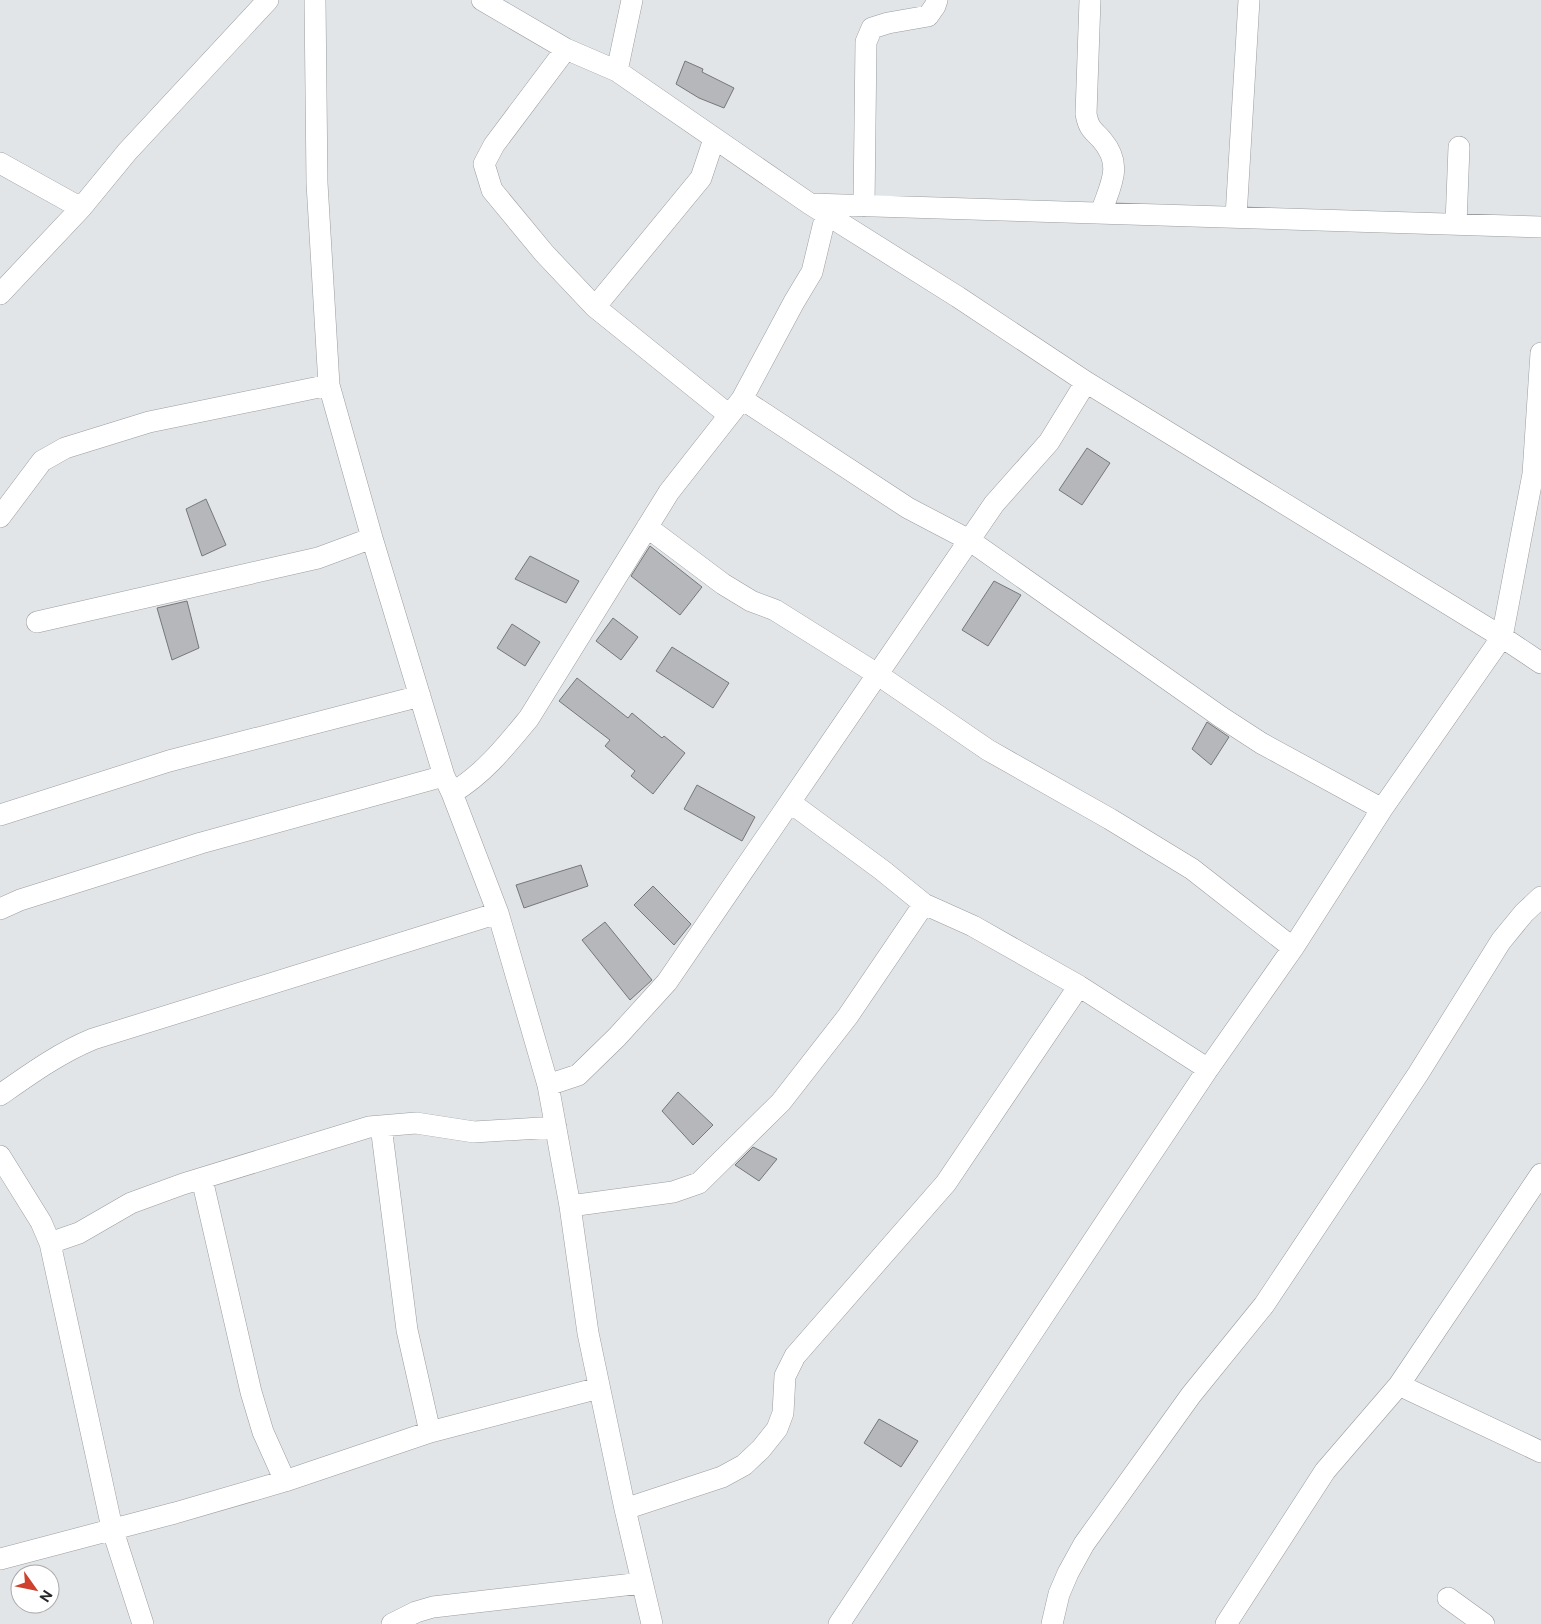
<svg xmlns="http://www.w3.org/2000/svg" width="1541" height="1624" font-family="'Public Sans',sans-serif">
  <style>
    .building { fill: #b5b7ba; stroke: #757779 }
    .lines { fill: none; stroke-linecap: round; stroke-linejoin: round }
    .minor-casing { stroke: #9a9d9f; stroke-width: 22 }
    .minor { stroke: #fff; stroke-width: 21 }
  </style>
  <rect width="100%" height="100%" fill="#e2e5e7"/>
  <path class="building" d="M685,61L703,69L702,72L734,88L724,108L699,98L676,84Z
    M1087,448L1110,463L1082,505L1059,490Z
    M206,499L226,545L202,556L186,509Z
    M650,546L702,587L680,615L631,576Z
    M530,556L579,581L566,603L515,579Z
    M994,581L1021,595L988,646L962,630Z
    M187,601L199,648L172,660L157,608Z
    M613,618L638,637L621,660L596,641Z
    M512,624L540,642L525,666L497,648Z
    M672,647L729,683L713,708L656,671Z
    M577,678L628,718L632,713L662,738L664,736L685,753L653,794L631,776L635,771L605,746L610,740L559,701Z
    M1207,722L1229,737L1211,765L1192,749Z
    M697,785L755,817L742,841L684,809Z
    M581,865L588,886L524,908L516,885Z
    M653,886L691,924L674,945L634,905Z
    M605,922L652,980L630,1000L582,940Z
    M678,1092L713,1125L693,1145L662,1111Z
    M753,1147L777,1159L759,1181L735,1165Z
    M879,1419L918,1441L901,1467L864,1443Z"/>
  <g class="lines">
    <defs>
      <path id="minor" d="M315,0L317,183L329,385L372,538L444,776L452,793L498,913L548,1085L570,1206L588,1333L625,1509L652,1624
        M482,0L566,49L617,71L810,204L958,297L1086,382L1502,637L1541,663
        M1090,0L1086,114C1089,129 1092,129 1102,140C1124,166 1110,185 1101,213
        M566,49L494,145L484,164L492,190L544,253L595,307L729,415
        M617,71L632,0
        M0,163L81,208L127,152L268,0
        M811,204L1541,227
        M864,206L866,42L872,28L888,23L928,16L935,6L937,0
        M1236,217L1249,0
        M1456,224L1459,147
        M0,294L81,208
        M595,307L701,178L714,139
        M742,399L908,508L969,540L1221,717L1261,743L1382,809
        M0,517L42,461L65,448L149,422L329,385
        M647,527L723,584L751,601L775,610L877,674L988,750L1110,819L1192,869L1293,948
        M37,622L318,558L372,538
        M452,793C484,774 506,746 529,718L669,492L742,399L794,302L812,272L826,214
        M791,803L882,870L924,904L973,926L1079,986L1208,1069
        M0,815L169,761L420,696
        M0,909L20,900L201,843L444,776
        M548,1085L578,1075L617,1037L667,982L994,504L1049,442L1086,382
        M0,1095C30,1074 59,1053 93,1039L498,913
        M381,1126L407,1330L430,1432
        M0,1156L41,1222L50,1243L79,1233L131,1203L183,1184L369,1127L416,1123L474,1132L556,1127
        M202,1179L251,1392L263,1432L285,1481
        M570,1206L673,1192L699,1183L781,1102L848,1016L924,904
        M50,1243L112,1528L143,1624
        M1399,1385L1541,1452
        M625,1509L722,1477L744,1465L761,1449L777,1429L783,1413L785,1376L795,1356L946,1183L1079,986
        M0,1559L175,1513L285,1481L430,1432L599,1388
        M1448,1598L1484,1624
        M392,1624L416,1612L433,1607L642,1583
        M839,1624L1113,1211L1208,1069L1293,948L1382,809L1502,637L1533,474L1541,353
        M1052,1624L1059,1594L1068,1573L1084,1544L1191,1395L1264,1305L1418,1074L1501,941L1524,913L1541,897
        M1226,1624L1325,1471L1399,1385L1541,1174"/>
    </defs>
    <use href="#minor" class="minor-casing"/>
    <use href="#minor" class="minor"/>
  </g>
  <g transform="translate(35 1589) rotate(123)"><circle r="24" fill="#ffffff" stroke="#a9a9a9"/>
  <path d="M0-4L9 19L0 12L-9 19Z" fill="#cd412e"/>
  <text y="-8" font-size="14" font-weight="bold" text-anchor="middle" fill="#272829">N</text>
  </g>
</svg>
